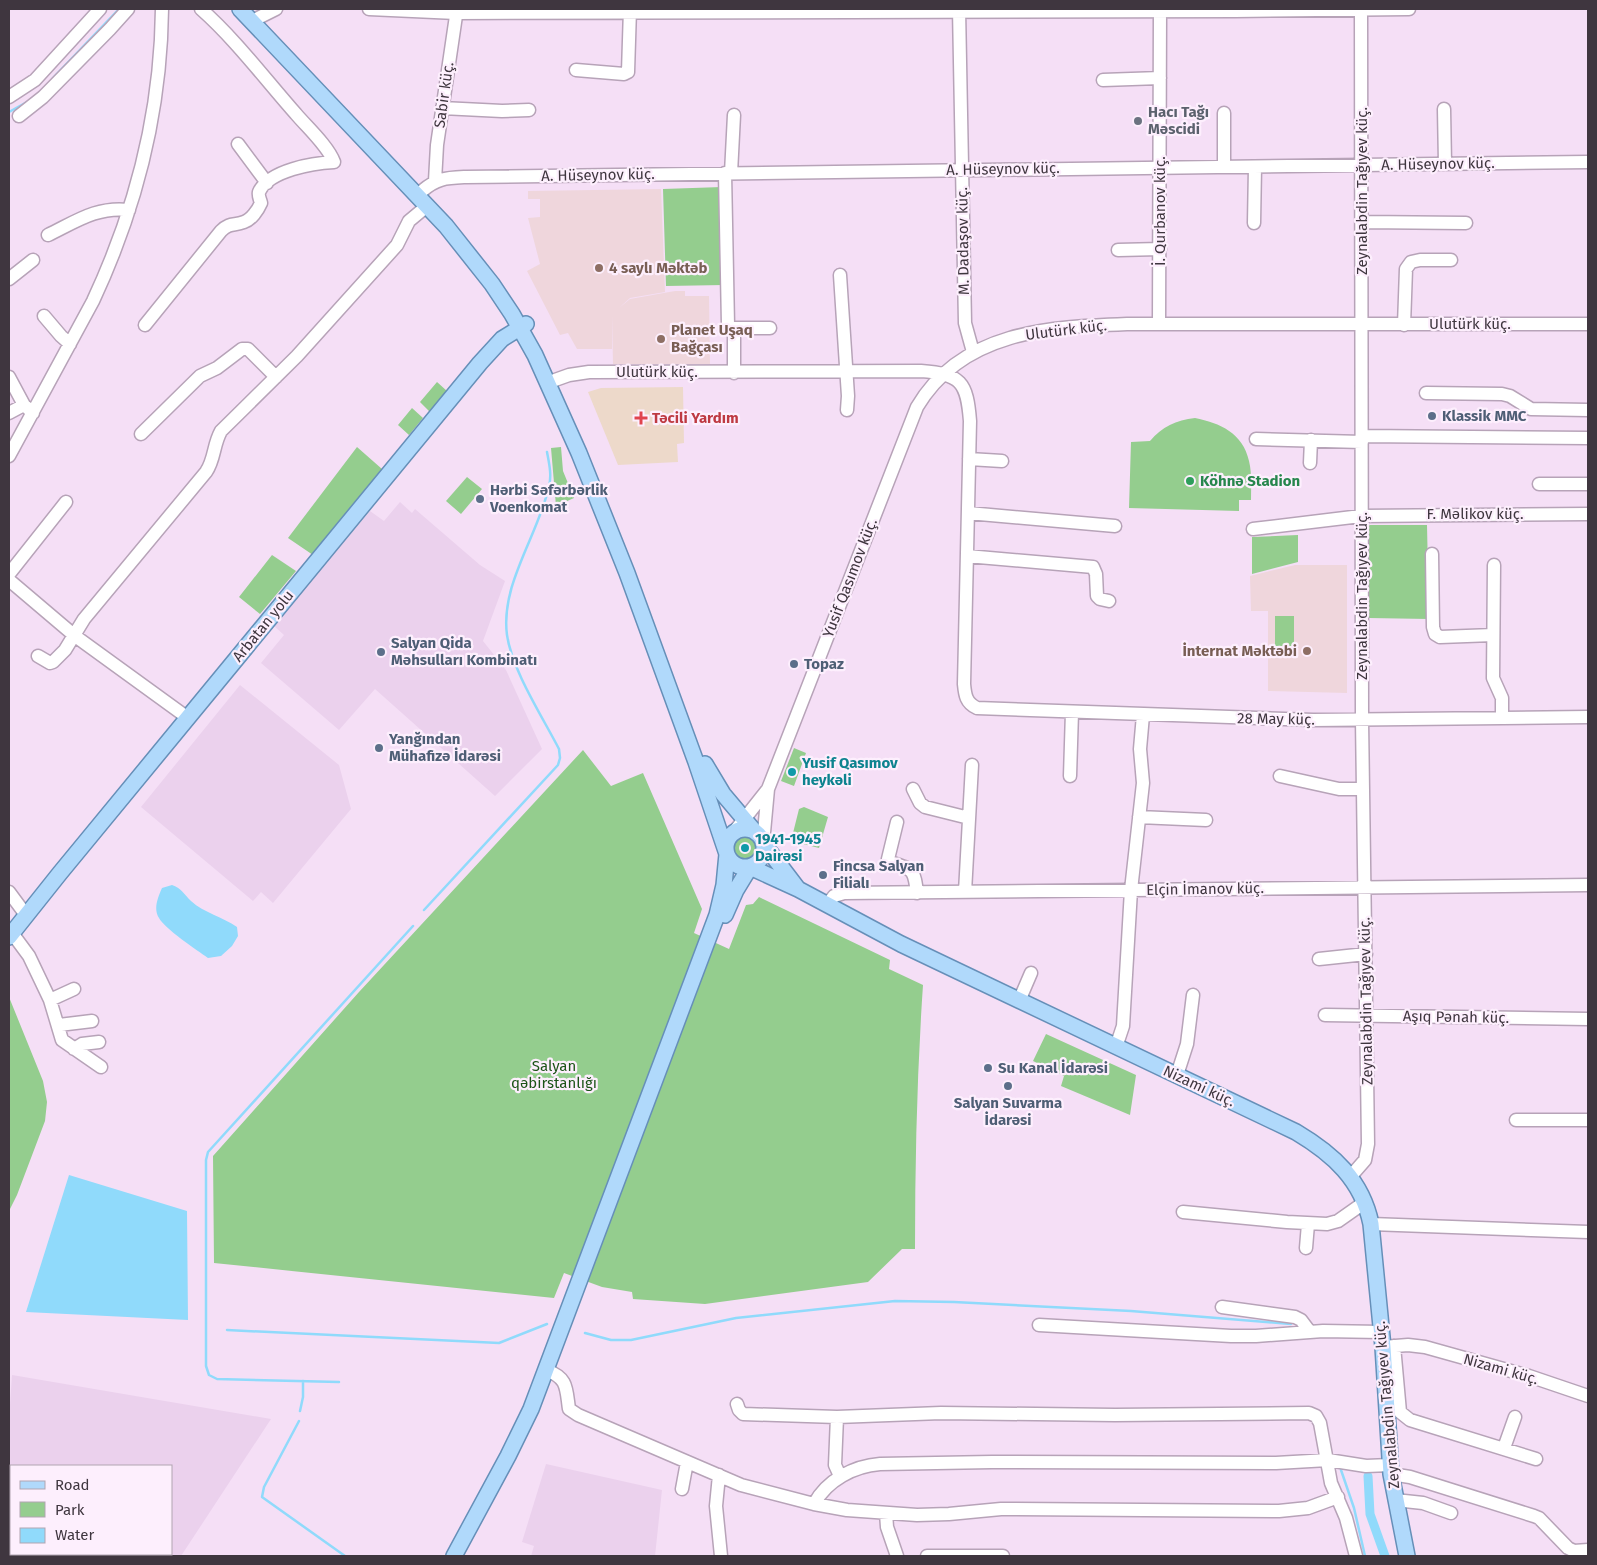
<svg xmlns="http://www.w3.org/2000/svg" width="1597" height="1565" font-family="'Fira Sans',sans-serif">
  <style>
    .built { fill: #ebd1ed; fill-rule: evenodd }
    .education { fill: #efd6dc }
    .medical { fill: #edd9ca }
    .green { fill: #94cd8e }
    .water { fill: #90dafb }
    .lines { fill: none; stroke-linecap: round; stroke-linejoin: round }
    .stream { stroke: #90dafb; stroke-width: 2.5 }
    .canal { stroke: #90dafb; stroke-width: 9 }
    .minor-casing { stroke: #b7a3b8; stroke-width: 15 }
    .major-casing { stroke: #668fb8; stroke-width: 18 }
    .minor { stroke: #fff; stroke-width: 12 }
    .major { stroke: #b0d9fb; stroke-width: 15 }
    .worship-dot { fill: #6b7280; stroke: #fdeffd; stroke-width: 2 }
    .education-dot { fill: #8d6e63; stroke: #fdeffd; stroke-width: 2 }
    .service-dot { fill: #5c6f8a; stroke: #fdeffd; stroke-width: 2 }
    .health-dot { fill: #e0444e; stroke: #fdeffd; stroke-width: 2 }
    .leisure-dot { fill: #2e9e5b; stroke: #fdeffd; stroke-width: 2 }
    .culture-dot { fill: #0f9aa8; stroke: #fdeffd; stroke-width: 2 }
    .labels { text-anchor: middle; stroke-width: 4.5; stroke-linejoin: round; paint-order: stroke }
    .street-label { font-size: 15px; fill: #3f363f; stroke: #fdeffd }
    .worship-label { font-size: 15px; font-weight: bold; fill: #5b616d; stroke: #fdeffd; text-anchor: start }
    .education-label { font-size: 15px; font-weight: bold; fill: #785e54; stroke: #fdeffd; text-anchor: start }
    .service-label { font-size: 15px; font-weight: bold; fill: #4e5e75; stroke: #fdeffd; text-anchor: start }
    .health-label { font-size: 15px; font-weight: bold; fill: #be3a42; stroke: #fdeffd; text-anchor: start }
    .leisure-label { font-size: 15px; font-weight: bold; fill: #27864d; stroke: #fdeffd; text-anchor: start }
    .culture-label { font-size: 15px; font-weight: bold; fill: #0d838f; stroke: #fdeffd; text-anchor: start }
    .park-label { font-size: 15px; fill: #1b5417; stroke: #fdeffd }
  </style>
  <rect width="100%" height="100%" fill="#f5dff6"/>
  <path class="built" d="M400,502L412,513L415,509L480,565L505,581L483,641L506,670L542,749L495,796L375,689L339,730L261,663L284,635L273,625L370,511L384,521Z
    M240,685L339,765L351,809L273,903L261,892L253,901L141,807Z
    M12,1375L271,1419L181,1556H9V1419ZM11,1466H171V1554H11Z
    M546,1464L662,1490L655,1556H531L534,1546L522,1542Z"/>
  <path class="education" d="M661,189L665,292L630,298L619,308L630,299L675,291H685V296H709L710,364H613L612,315V349H577L568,333L560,335L527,271L540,264L528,218L540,217V199H528V191Z
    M1295,565H1347V693L1268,691V611H1251L1250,576Z"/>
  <path class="medical" d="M683,387L684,443L677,444L678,462L618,465L588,392L601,388Z"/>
  <path class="green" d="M722,187L724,285L666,286L663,189Z
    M437,382L447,391L430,412L420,402Z
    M412,408L423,418L409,435L398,425Z
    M1195,418C1220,423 1243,433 1249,461C1252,473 1251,487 1251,500H1239V511L1129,508L1131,442L1150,441C1162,427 1176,420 1195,418Z
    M357,447L382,469L313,555L288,538Z
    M561,447L563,471L574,498L556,506L551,448Z
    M467,477L482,489L461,514L446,501Z
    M1368,525H1427L1429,619L1369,618Z
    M1298,535V562L1252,574V537Z
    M272,555L296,571L260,614L239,597Z
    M1275,616H1294V646H1275Z
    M794,748L806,753L794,786L781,781Z
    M583,750L611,786L643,773L702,909L694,933L729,949L746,905L753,904L759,897L890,960L889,969L923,985C917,1073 915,1161 915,1249H902L868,1282L705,1304L633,1299L632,1292L602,1287L564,1273L554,1298L214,1263L213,1156L359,992Z
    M804,807L828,817L819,848L791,841L799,809Z
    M734 848a11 11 0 1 1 22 0a11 11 0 1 1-22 0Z
    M9,997L43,1081L47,1102L45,1121L17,1195L9,1211Z
    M1046,1034L1136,1075L1130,1115L1061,1086L1064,1076L1033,1061Z"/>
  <path class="water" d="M172,885C181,888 184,894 191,901C204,913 223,917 237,927L238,936L232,946L221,956L208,958C197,950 165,929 159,918C153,909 158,897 162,888Z
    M69,1175L187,1211L188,1320L26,1312Z"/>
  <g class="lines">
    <path class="stream" d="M53,78L119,9
      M9,112L27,102
      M424,910L558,765L560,758L559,749C542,716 512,670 507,635C500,584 539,534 549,486C552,475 549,463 547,452
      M227,1330L499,1343L547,1324
      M585,1333L611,1340H631L736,1318L895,1301L954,1302L1131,1311L1291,1324
      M339,1382L217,1379L209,1375L206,1366V1160L208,1152L413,926
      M300,1411L303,1397V1381
      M299,1421L264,1487L262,1497L345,1556
      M1341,1470L1354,1508L1365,1556"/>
    <path class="canal" d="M1368,1476L1370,1514L1385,1556"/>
    <defs>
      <path id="minor" d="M369,9L456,13L1235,11L1409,9
        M959,9L965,323L973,352
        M258,18L276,9
        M576,70L624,74L628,72L630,9
        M1103,80L1160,78
        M9,97L35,80L100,9
        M442,108L502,111L529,110
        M1444,109L1445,164
        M1224,113V167
        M19,116L43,97L110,29L128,9
        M238,144L267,183
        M725,173L728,325L734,328H770
        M731,173L734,115
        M435,181L437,145L457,9
        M422,191C437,178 446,178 466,177L1588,162
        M1362,222L1466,223
        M1254,223L1255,167
        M48,235C75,222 97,206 129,210
        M1118,250L1160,249
        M840,275L848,396L847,410
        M9,279L33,260
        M44,316L61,336L70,344
        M1159,324L1160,9
        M145,325L221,231C230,222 234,226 244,222C251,220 258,210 261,203C260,199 258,196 259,192C269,170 314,163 334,162C328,146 307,127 296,114C265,79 236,40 201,9
        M1404,325L1406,269L1411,262L1420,260H1451
        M734,328V373
        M9,377L24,405L33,413
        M555,380L569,375L589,372L921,371C961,374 967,382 970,421L964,684C965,695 966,703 977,708L1313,720L1588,717
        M1426,393L1502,394L1510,396L1531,409L1588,410
        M9,413L24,405
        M141,434L200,376L217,368L242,349H248L276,377
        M1362,436L1588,438
        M1256,439L1362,442
        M9,456L93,301C136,209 161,110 162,9
        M969,459L1002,461
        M1310,463L1311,440
        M1539,484H1588
        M968,513L1115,526
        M1253,529L1361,516L1588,514
        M1432,554L1433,627L1435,634L1440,637L1493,635
        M967,556L1093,567L1096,574L1097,596L1100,599L1109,601
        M1494,565L1493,678L1502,698V718
        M9,574L66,502
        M9,580L75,636L188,718
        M38,656L50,663L53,662L65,650L84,619L206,472C215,459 213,445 221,431L297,356L397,245L409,221L427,206
        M1070,776L1072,712
        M1280,776L1339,789H1363
        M768,789L917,407C962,331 1049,327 1127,324H1588
        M913,789L920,803L925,807L969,818
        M1139,817L1206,820
        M897,822L888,859L890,862C913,870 914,868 917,893
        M730,837L768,789L763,843
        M9,892L26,915
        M965,892L972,765
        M827,905L834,896L844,893L1588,885
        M12,933L29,956L50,1000L62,1040L101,1067
        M1319,959L1366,954
        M50,1000L74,989
        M1019,1001L1031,973
        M1325,1015L1588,1019
        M59,1025L92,1021
        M1116,1047L1123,1026L1131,890L1143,783L1140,749L1143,715
        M74,1049L82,1044L99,1042
        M1177,1075L1187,1044L1193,995
        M1516,1120H1588
        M1351,1176L1365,1160L1368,1144L1362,720L1361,9
        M1183,1212L1287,1222L1327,1224L1338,1221L1365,1202
        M1371,1224L1588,1232
        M1306,1248L1308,1224
        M1222,1307L1295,1317L1301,1320L1310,1332
        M1039,1325L1231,1336H1256L1323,1331L1381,1332
        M1394,1346L1400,1412L1410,1420L1536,1459
        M1383,1347L1408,1345L1425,1347L1529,1376L1588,1396
        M546,1370C568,1378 566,1388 569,1409L578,1415L741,1485L814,1504L847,1510L917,1515L949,1514L1001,1509L1279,1511L1308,1508L1338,1497
        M737,1404L739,1410L743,1414L837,1417L941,1413L1115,1415L1309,1413L1316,1416L1320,1423L1331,1483L1346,1518L1356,1556
        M837,1417L835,1465L840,1476
        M1504,1448L1515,1417
        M1391,1474L1410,1477L1534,1516L1539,1518L1568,1548L1574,1551L1588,1550
        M719,1475L716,1506L721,1556
        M682,1489L687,1462
        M1395,1500L1423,1503L1451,1513
        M814,1504C827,1480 854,1466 880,1464L992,1462L1276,1463L1328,1460L1366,1466L1390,1465
        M886,1513L887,1527L897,1556
        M927,1556H1003"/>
      <path id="major" d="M240,9L446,226L492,284L512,314L535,355L579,453L627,573L696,762L727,854L724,885L717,915L531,1409L508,1456L454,1556
        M705,764L723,794L756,833
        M726 848a19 19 0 1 1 38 0a19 19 0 1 1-38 0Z
        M798,889L901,944L1296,1132C1333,1154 1362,1180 1371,1224L1383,1347L1391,1474L1407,1556
        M725,915L736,890L750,867L798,889L763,843
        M9,937L60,873L480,363L502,339L526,324"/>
    </defs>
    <use href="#minor" class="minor-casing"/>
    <use href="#major" class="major-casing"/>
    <use href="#minor" class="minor"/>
    <use href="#major" class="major"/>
  </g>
  <circle class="worship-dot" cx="1138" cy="121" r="5"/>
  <g class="education-dot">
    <circle cx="599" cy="268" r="5"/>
    <circle cx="661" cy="339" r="5"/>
    <circle cx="1307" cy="651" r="5"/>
  </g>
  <g class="service-dot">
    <circle cx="1432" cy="416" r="5"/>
    <circle cx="480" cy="499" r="5"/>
    <circle cx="381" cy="652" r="5"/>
    <circle cx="794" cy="664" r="5"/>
    <circle cx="379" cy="748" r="5"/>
    <circle cx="823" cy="875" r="5"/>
    <circle cx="988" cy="1068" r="5"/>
    <circle cx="1008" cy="1086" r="5"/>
  </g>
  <path class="health-dot" d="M638.5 410.5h5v5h5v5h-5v5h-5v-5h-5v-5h5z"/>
  <circle class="leisure-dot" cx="1190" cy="481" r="5"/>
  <g class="culture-dot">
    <circle cx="792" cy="772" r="5"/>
    <circle cx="745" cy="848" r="5"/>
  </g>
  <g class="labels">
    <g class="street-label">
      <text transform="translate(444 95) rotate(-82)" y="5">Sabir küç.</text>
      <text transform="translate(1438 164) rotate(-1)" y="5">A. Hüseynov küç.</text>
      <text transform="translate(1003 169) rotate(-1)" y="5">A. Hüseynov küç.</text>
      <text transform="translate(598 175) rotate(-1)" y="5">A. Hüseynov küç.</text>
      <text transform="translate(1362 191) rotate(-90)" y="5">Zeynalabdin Tağıyev küç.</text>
      <text transform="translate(1160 211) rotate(-90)" y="5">İ. Qurbanov küç.</text>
      <text transform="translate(963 241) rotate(-91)" y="5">M. Dadaşov küç.</text>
      <text x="1470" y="329">Ulutürk küç.</text>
      <text transform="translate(1066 330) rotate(-7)" y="5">Ulutürk küç.</text>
      <text x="657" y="377">Ulutürk küç.</text>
      <text x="1475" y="519">F. Məlikov küç.</text>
      <text transform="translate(850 578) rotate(-69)" y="5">Yusif Qasımov küç.</text>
      <text transform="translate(1362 596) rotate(-90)" y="5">Zeynalabdin Tağıyev küç.</text>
      <text transform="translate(263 626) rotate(-51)" y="5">Arbatan yolu</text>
      <text transform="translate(1276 719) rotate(1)" y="5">28 May küç.</text>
      <text transform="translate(1205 889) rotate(-1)" y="5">Elçin İmanov küç.</text>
      <text transform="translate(1366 1001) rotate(-91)" y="5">Zeynalabdin Tağıyev küç.</text>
      <text transform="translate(1456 1017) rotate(1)" y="5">Aşıq Pənah küç.</text>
      <text transform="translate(1199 1086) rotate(25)" y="5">Nizami küç.</text>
      <text transform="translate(1501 1369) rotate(16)" y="5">Nizami küç.</text>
      <text transform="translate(1387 1405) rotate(-95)" y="5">Zeynalabdin Tağıyev küç.</text>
    </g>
    <g class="worship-label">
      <text x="1148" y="117">Hacı Tağı<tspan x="1148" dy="17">Məscidi</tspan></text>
    </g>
    <g class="education-label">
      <text x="609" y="273">4 saylı Məktəb</text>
      <text x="671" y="335">Planet Uşaq<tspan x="671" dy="17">Bağçası</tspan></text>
      <text x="1297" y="656" text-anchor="end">İnternat Məktəbi</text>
    </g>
    <g class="service-label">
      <text x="1442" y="421">Klassik MMC</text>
      <text x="490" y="495">Hərbi Səfərbərlik<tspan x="490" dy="17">Voenkomat</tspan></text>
      <text x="391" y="648">Salyan Qida<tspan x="391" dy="17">Məhsulları Kombinatı</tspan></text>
      <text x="804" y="669">Topaz</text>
      <text x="389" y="744">Yanğından<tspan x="389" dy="17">Mühafizə İdarəsi</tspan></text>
      <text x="833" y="871">Fincsa Salyan<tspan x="833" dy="17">Filialı</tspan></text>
      <text x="998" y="1073">Su Kanal İdarəsi</text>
      <text x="1008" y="1108" text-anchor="middle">Salyan Suvarma<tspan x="1008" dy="17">İdarəsi</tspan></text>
    </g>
    <g class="health-label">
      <text x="652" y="423">Təcili Yardım</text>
    </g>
    <g class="leisure-label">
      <text x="1200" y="486">Köhnə Stadion</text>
    </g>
    <g class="culture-label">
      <text x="802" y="768">Yusif Qasımov<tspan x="802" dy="17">heykəli</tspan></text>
      <text x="755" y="844">1941-1945<tspan x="755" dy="17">Dairəsi</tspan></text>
    </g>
    <g class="park-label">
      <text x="554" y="1071">Salyan<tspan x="554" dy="17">qəbirstanlığı</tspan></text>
    </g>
  </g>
  <rect width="1597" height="1565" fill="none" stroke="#3f363f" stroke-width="20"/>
  <rect x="10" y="1465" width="162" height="90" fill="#fdeffd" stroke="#b1a5b1"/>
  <rect x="20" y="1481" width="25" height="8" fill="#b0d9fb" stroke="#b1a5b1"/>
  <text x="55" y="1490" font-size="15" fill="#3f363f">Road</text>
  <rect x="20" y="1502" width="25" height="15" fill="#94cd8e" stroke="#b1a5b1"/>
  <text x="55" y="1515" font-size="15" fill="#3f363f">Park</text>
  <rect x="20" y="1528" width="25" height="15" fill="#90dafb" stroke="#b1a5b1"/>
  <text x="55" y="1540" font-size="15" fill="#3f363f">Water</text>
</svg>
